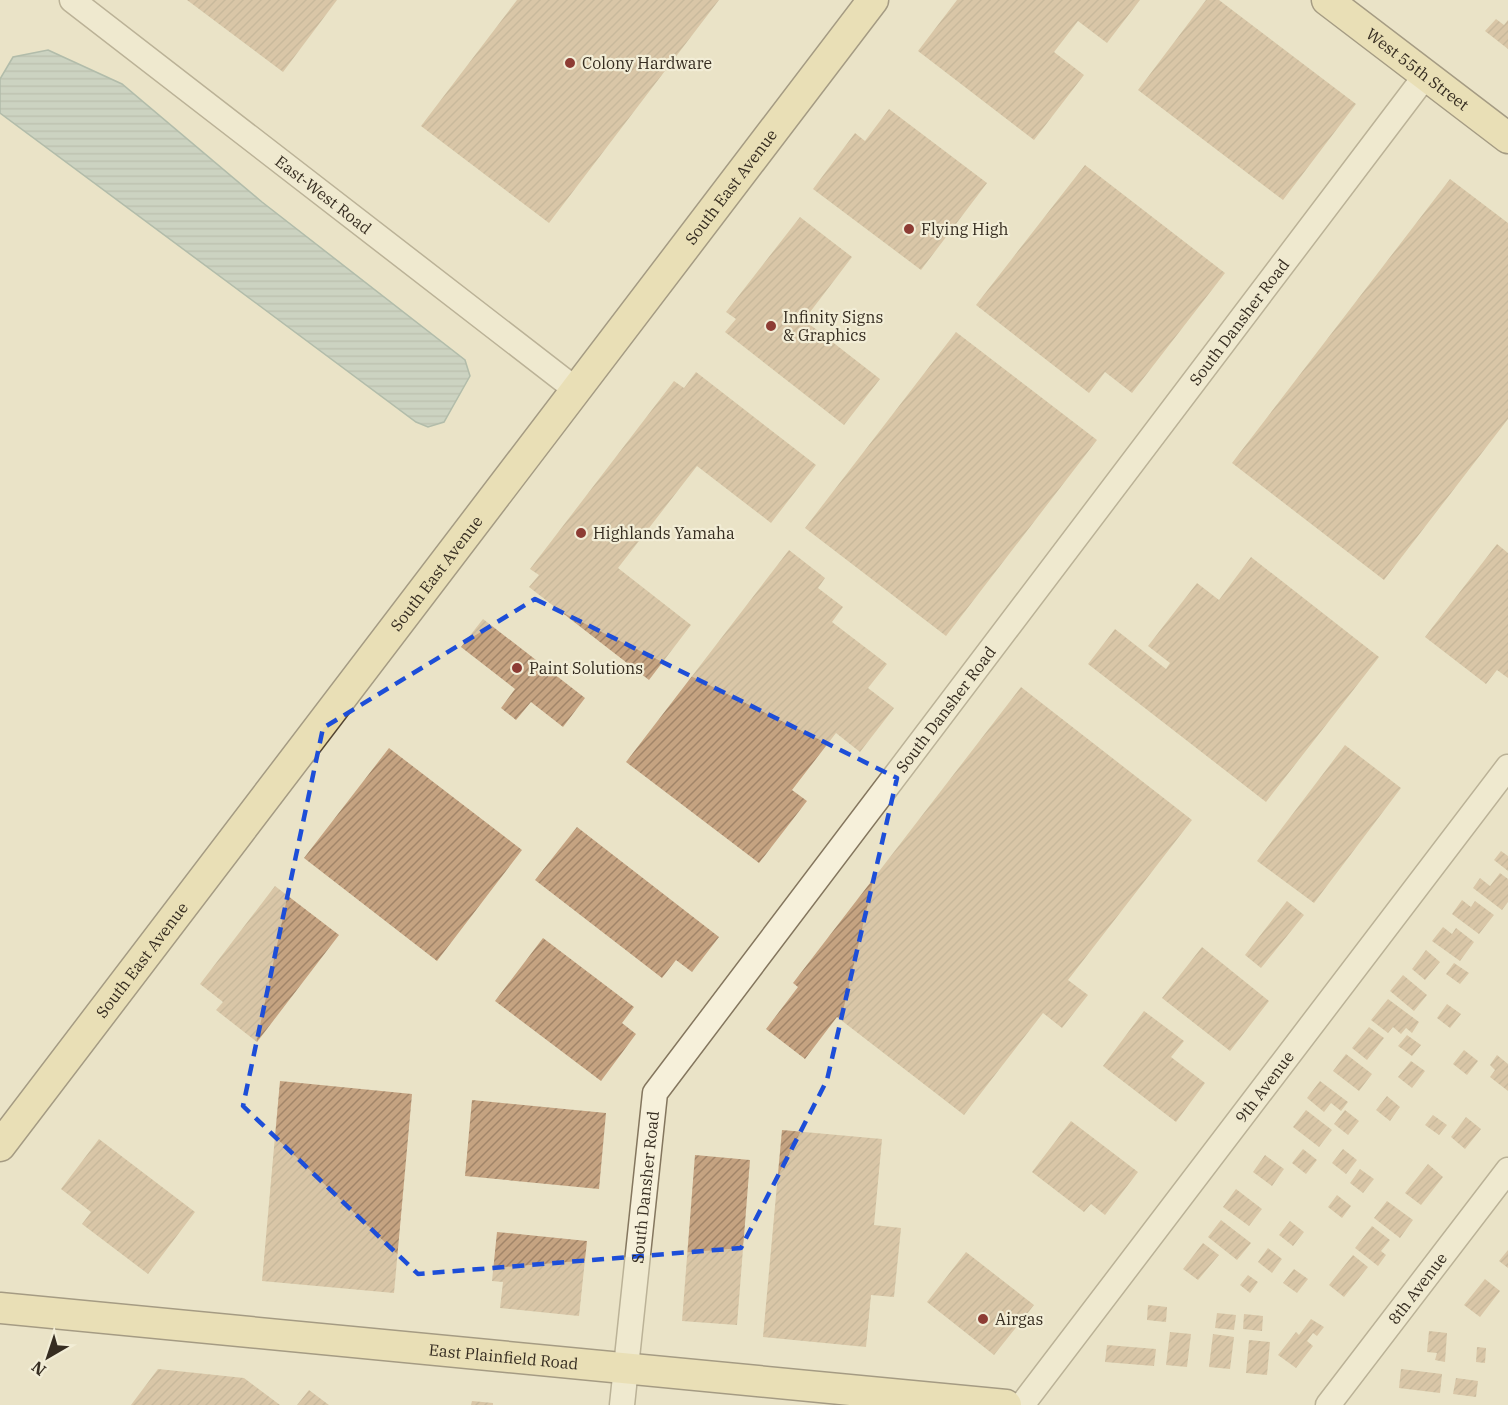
<svg xmlns="http://www.w3.org/2000/svg" width="1508" height="1405" font-family="'IBM Plex Serif',serif">
  <style>
    .water { fill: url(#water-rules); stroke: #6f8c88; stroke-width: 1.5 }
    .building { fill: url(#building-hatch) }
    .lines { fill: none; stroke-linecap: round; stroke-linejoin: round }
    .minor-casing { stroke: #84765e; stroke-width: 27 }
    .major-casing { stroke: #534432; stroke-width: 33 }
    .minor { stroke: #f6f0da; stroke-width: 24 }
    .major { stroke: #e9daa3; stroke-width: 30 }
    .marked { fill: none; stroke: #1d4ed8; stroke-width: 4.5; stroke-dasharray: 12 8; stroke-linejoin: round }
    .poi-dot { fill: #8d3c34; stroke: #f2edd6; stroke-width: 2 }
    .labels { text-anchor: middle; stroke-width: 4.5; stroke-linejoin: round; paint-order: stroke }
    .poi-label { font-size: 16px; fill: #362d21; stroke: #f2edd6; text-anchor: start }
    .street-label { font-size: 16px; fill: #362d21; stroke: #f2edd6 }
  </style>
  <defs>
    <pattern id="water-rules" width="6" height="5" patternUnits="userSpaceOnUse" patternTransform="scale(1.5)"><rect width="6" height="5" fill="#a8beba"/><path d="M0 2.5h6" fill="none" stroke="#8a9b97"/></pattern>
    <pattern id="building-hatch" width="6" height="6" patternUnits="userSpaceOnUse" patternTransform="scale(1.5)"><rect width="6" height="6" fill="#c5a381"/><path d="M-1 1l2-2M0 6l6-6M5 7l2-2" fill="none" stroke="#a18569"/></pattern>
  </defs>
  <rect width="100%" height="100%" fill="#eae3c7"/>
  <path class="water" d="M48,50L122,84L262,202L465,360L470,376L444,422L428,427L416,422L0,113V79L13,57Z"/>
  <path class="building" d="M187,0H337L283,72Z
    M517,0H719L549,223L421,126Z
    M957,0H1140L1107,43L1078,21L1054,52L1084,75L1034,140L918,51Z
    M1206,0H1219L1356,104L1283,200L1138,90Z
    M1496,19L1504,25L1508,20V49L1485,31Z
    M889,109L987,183L921,270L813,189L855,133L865,141Z
    M1085,165L1225,273L1132,393L1105,372L1089,393L976,305Z
    M1450,179L1508,223V419L1384,580L1232,463Z
    M800,217L852,257L804,320L880,379L844,425L725,332L736,319L726,312Z
    M956,332L1097,440L946,636L805,528Z
    M696,372L816,465L771,523L697,466L618,568L691,625L649,680L529,587L539,575L530,569L674,381L684,388Z
    M1497,544L1508,553V678L1497,670L1486,684L1425,637Z
    M789,550L825,578L818,588L843,607L832,622L887,664L868,688L894,708L860,752L836,733L792,790L807,801L759,863L626,762Z
    M1251,557L1379,657L1266,802L1088,664L1115,629L1166,669L1170,663L1148,646L1197,583L1219,600Z
    M483,619L585,698L563,727L531,702L516,720L501,708L515,689L461,647Z
    M1021,687L1192,820L1068,980L1088,995L1062,1028L1043,1013L964,1115L837,1017L805,1059L766,1029L798,987L793,983Z
    M1345,745L1401,788L1314,903L1257,861Z
    M389,748L522,850L437,961L304,858Z
    M577,827L719,937L692,972L676,960L662,978L535,880Z
    M1501,851L1508,856V871L1494,860Z
    M1500,873L1508,879V902L1502,910L1473,888L1480,878L1490,886Z
    M275,886L339,935L257,1042L216,1010L223,1002L200,984Z
    M1462,900L1471,907L1475,901L1494,915L1479,934L1452,914Z
    M1287,901L1304,915L1261,968L1245,955Z
    M1443,927L1452,934L1456,928L1474,942L1460,961L1432,941Z
    M543,938L634,1007L622,1023L636,1034L601,1081L495,1001Z
    M1202,947L1269,1001L1230,1051L1162,998Z
    M1426,950L1440,962L1425,980L1412,969Z
    M1454,963L1469,973L1460,984L1446,974Z
    M1403,975L1427,995L1414,1011L1390,991Z
    M1388,999L1419,1022L1412,1033L1406,1028L1401,1034L1393,1027L1388,1033L1371,1020Z
    M1447,1004L1461,1014L1450,1028L1437,1018Z
    M1144,1011L1184,1041L1171,1057L1205,1083L1176,1122L1103,1066Z
    M1369,1027L1384,1038L1367,1060L1352,1048Z
    M1407,1035L1421,1045L1412,1056L1398,1046Z
    M1464,1050L1478,1061L1467,1075L1453,1064Z
    M1346,1054L1372,1074L1359,1091L1333,1071Z
    M1497,1055L1508,1064V1091L1490,1077L1495,1070L1490,1065Z
    M1411,1061L1425,1071L1412,1088L1398,1077Z
    M280,1081L412,1094L394,1293L262,1281Z
    M1320,1081L1348,1102L1341,1111L1331,1103L1324,1112L1307,1098Z
    M1387,1096L1400,1107L1390,1121L1376,1110Z
    M472,1100L606,1113L599,1189L465,1176Z
    M1306,1110L1332,1130L1319,1147L1293,1127Z
    M1345,1110L1359,1121L1348,1135L1334,1124Z
    M1433,1115L1447,1125L1439,1135L1425,1125Z
    M1466,1117L1481,1129L1465,1149L1451,1137Z
    M1071,1121L1138,1172L1105,1215L1091,1204L1084,1212L1032,1172Z
    M782,1130L882,1139L874,1225L901,1228L894,1297L871,1295L866,1347L763,1337Z
    M99,1139L195,1212L148,1274L82,1224L91,1212L61,1189Z
    M1303,1149L1317,1160L1306,1174L1292,1163Z
    M1343,1149L1357,1160L1346,1174L1332,1163Z
    M695,1155L750,1160L737,1325L682,1321Z
    M1265,1155L1284,1169L1272,1186L1253,1172Z
    M1428,1164L1443,1177L1421,1205L1405,1193Z
    M1360,1169L1374,1179L1363,1193L1350,1183Z
    M1236,1189L1262,1209L1249,1226L1223,1207Z
    M1337,1195L1351,1206L1342,1218L1328,1207Z
    M1387,1201L1413,1220L1400,1238L1374,1218Z
    M1221,1220L1251,1243L1237,1260L1208,1237Z
    M1290,1221L1304,1232L1293,1246L1279,1235Z
    M1372,1226L1390,1240L1381,1251L1386,1255L1378,1266L1355,1248Z
    M497,1232L587,1241L579,1316L500,1308L503,1282L492,1281Z
    M1203,1243L1219,1255L1198,1280L1183,1269Z
    M1268,1248L1282,1259L1272,1273L1258,1262Z
    M1508,1250V1268L1499,1261Z
    M966,1252L1034,1305L994,1355L927,1302Z
    M1353,1255L1368,1267L1344,1297L1329,1285Z
    M1294,1269L1308,1279L1297,1293L1283,1283Z
    M1248,1275L1258,1282L1250,1293L1240,1285Z
    M1485,1279L1500,1291L1480,1317L1464,1305Z
    M1148,1305L1167,1307L1166,1322L1147,1320Z
    M1217,1313L1236,1315L1234,1330L1215,1328Z
    M1244,1314L1263,1316L1262,1331L1243,1329Z
    M1311,1319L1324,1327L1317,1336L1313,1333L1307,1341L1313,1346L1296,1368L1278,1355L1296,1332L1299,1335Z
    M1429,1331L1447,1333L1445,1362L1435,1360L1437,1353L1427,1352Z
    M1170,1332L1191,1334L1187,1367L1166,1365Z
    M1213,1334L1234,1337L1230,1369L1209,1367Z
    M1249,1340L1270,1342L1267,1375L1246,1373Z
    M1107,1345L1156,1349L1154,1366L1105,1362Z
    M1477,1347L1486,1348L1485,1363L1476,1362Z
    M158,1369L244,1378L280,1405H131Z
    M1401,1369L1442,1374L1440,1393L1399,1388Z
    M1456,1378L1478,1381L1476,1397L1453,1394Z
    M309,1390L329,1405H297Z
    M472,1401L493,1403V1405H471Z"/>
  <g class="lines">
    <defs>
      <g id="minor">
        <path id="s1" d="M72,0L575,389"/>
        <path id="s2" d="M622,1405L655,1093L1426,75"/>
        <path id="s3" d="M1022,1405L1508,767"/>
        <path id="s4" d="M1328,1405L1508,1170"/>
      </g>
      <g id="major">
        <path id="s5" d="M1327,0L1508,138"/>
        <path id="s6" d="M0,1146L873,0"/>
        <path id="s7" d="M0,1308L1006,1405"/>
      </g>
    </defs>
    <use href="#minor" class="minor-casing"/>
    <use href="#major" class="major-casing"/>
    <use href="#minor" class="minor"/>
    <use href="#major" class="major"/>
  </g>
  <path d="M0 0H1508V1405H0ZM535,599L897,778L827,1080L741,1248L418,1274L243,1106L323,728Z" fill="#eae3c7" fill-opacity=".55" fill-rule="evenodd"/>
  <path class="marked" d="M535,599L897,778L827,1080L741,1248L418,1274L243,1106L323,728Z"/>
  <g class="poi-dot">
    <circle cx="570" cy="63" r="6"/>
    <circle cx="909" cy="229" r="6"/>
    <circle cx="771" cy="326" r="6"/>
    <circle cx="581" cy="533" r="6"/>
    <circle cx="517" cy="668" r="6"/>
    <circle cx="983" cy="1319" r="6"/>
  </g>
  <g class="labels">
    <g class="poi-label">
      <text x="582" y="69">Colony Hardware</text>
      <text x="921" y="235">Flying High</text>
      <text x="783" y="323">Infinity Signs<tspan x="783" dy="18">&amp; Graphics</tspan></text>
      <text x="593" y="539">Highlands Yamaha</text>
      <text x="529" y="674">Paint Solutions</text>
      <text x="995" y="1325">Airgas</text>
    </g>
    <g class="street-label">
      <text dy="6" stroke="none"><textPath href="#s5" startOffset="114">West 55th Street</textPath></text>
      <text dy="6" stroke="none"><textPath href="#s6" startOffset="1206">South East Avenue</textPath></text>
      <text dy="6" stroke="none"><textPath href="#s1" startOffset="318">East-West Road</textPath></text>
      <text dy="6" stroke="none"><textPath href="#s2" startOffset="1281">South Dansher Road</textPath></text>
      <text dy="6" stroke="none"><textPath href="#s6" startOffset="720">South East Avenue</textPath></text>
      <text dy="6" stroke="none"><textPath href="#s2" startOffset="795">South Dansher Road</textPath></text>
      <text dy="6" stroke="none"><textPath href="#s6" startOffset="234">South East Avenue</textPath></text>
      <text dy="6" stroke="none"><textPath href="#s3" startOffset="400">9th Avenue</textPath></text>
      <text dy="6" stroke="none"><textPath href="#s2" startOffset="219">South Dansher Road</textPath></text>
      <text dy="6" stroke="none"><textPath href="#s4" startOffset="147">8th Avenue</textPath></text>
      <text dy="6" stroke="none"><textPath href="#s7" startOffset="506">East Plainfield Road</textPath></text>
    </g>
  </g>
  <g transform="translate(48 1357) rotate(219)" stroke="#f2edd6" stroke-width="4.5" paint-order="stroke">
  <path d="M0-4.5L10 22L0 15L-10 22Z" fill="#362d21"/>
  <text y="-9" font-size="16" font-weight="bold" text-anchor="middle" fill="#362d21">N</text>
  </g>
</svg>
